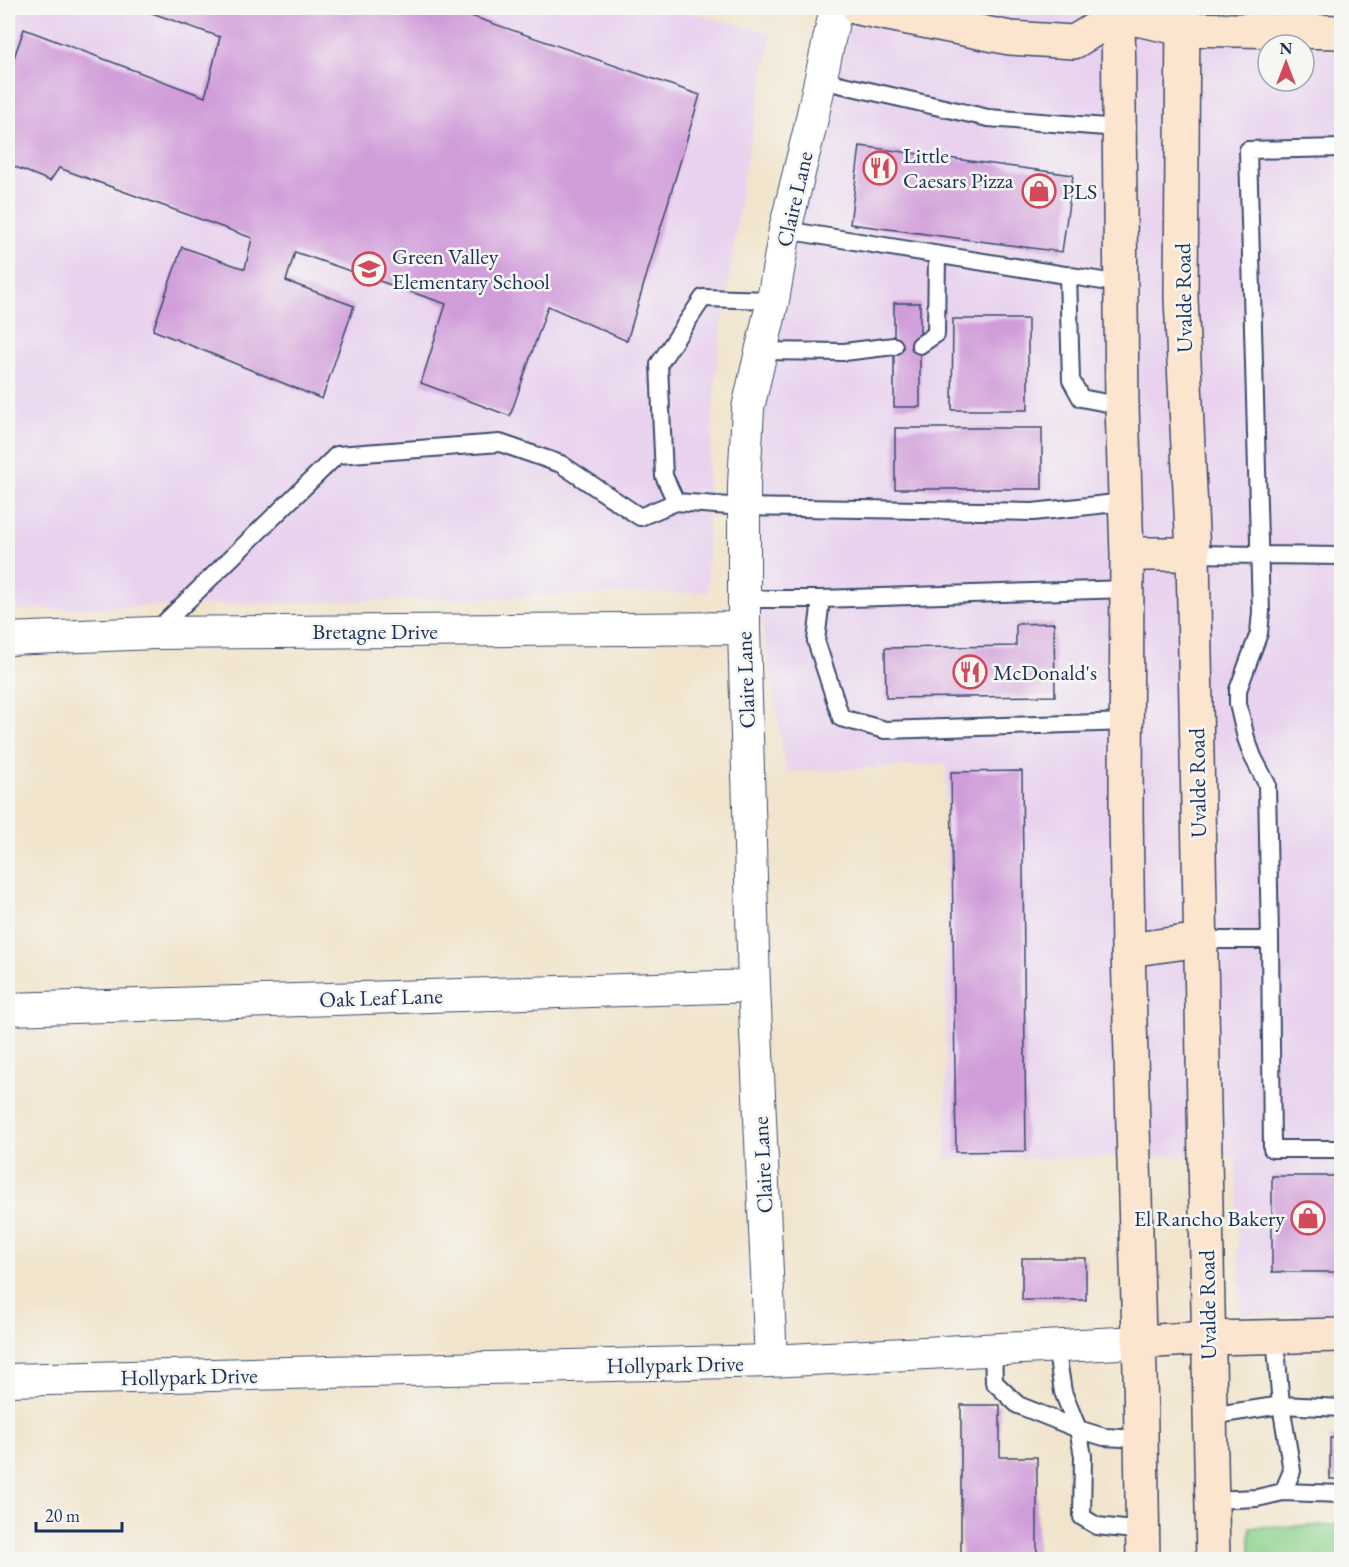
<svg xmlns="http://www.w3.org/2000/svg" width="1349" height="1567" font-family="'EB Garamond',serif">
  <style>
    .built { fill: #e8d2ee; fill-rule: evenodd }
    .green { fill: #8ad18b; stroke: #528074; stroke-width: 1.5 }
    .building { fill: #d09cd9 }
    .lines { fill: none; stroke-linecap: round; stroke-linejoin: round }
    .lane-casing { stroke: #3b4a6e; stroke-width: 20 }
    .street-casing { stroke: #3b4a6e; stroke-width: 34 }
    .secondary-casing { stroke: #3b4a6e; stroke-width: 36 }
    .lane { stroke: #fff; stroke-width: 16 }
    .street { stroke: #fff; stroke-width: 32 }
    .secondary { stroke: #fce5cf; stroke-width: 33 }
    .labels { text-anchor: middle; stroke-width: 5; stroke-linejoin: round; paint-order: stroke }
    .poi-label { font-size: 22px; fill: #1b2f5e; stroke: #f6f6f2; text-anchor: start }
    .street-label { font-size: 22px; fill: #1b2f5e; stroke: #f6f6f2 }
  </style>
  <rect width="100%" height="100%" fill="#f6f6f2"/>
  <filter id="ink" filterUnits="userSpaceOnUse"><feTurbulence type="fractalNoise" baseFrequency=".0167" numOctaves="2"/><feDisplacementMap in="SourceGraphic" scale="12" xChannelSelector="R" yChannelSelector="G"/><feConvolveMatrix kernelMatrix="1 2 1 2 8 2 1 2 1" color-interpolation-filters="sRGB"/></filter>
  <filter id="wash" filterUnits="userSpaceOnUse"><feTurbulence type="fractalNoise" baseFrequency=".008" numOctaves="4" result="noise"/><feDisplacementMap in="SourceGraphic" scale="24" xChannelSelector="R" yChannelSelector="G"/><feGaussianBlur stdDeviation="1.35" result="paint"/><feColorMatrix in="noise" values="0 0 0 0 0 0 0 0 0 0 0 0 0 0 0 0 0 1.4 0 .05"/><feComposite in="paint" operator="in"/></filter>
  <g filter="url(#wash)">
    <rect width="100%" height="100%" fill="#f1e4cc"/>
    <path class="built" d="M8,8H669L772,33L744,173L717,365L708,476V592L8,610Z
      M846,8H1341V1313L1240,1314L1236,1156L946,1159V764L786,772L756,585L763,381ZM1268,45H1304V81H1268Z"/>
    <path class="green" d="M1341,1525V1559H1250V1527Z"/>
    <g id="blocks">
      <path class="building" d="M138,8H448L700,95L627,341L548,306L510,416L421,383L446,304L295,252L286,281L354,306L322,399L153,330L182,247L245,269L252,238L59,168L50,181L8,164V75L24,29L205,97L220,37Z
        M860,146L1073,175L1062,252L850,224Z
        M894,303H920V407H894Z
        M953,319H1028V410H952Z
        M895,428H1042V489H895Z
        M1054,623L1055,696L886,698L885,648L1016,646V624Z
        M1022,771L1026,1151L956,1152L951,772Z
        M1272,1176H1342V1272H1272Z
        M1022,1258H1086V1300H1022Z
        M961,1405H1000V1457H1037V1560H961Z
        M1330,1438H1342V1479H1330Z"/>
    </g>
  </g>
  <g filter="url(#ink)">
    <use href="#blocks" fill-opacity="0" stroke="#3b4a6e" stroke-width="1.5"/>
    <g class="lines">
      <defs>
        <path id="lane" d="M821,80L988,118L1119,128
          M785,230L1121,284
          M1068,275L1071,380L1081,398L1122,406
          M773,300L703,298L659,364L664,476L676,502L743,507L1033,512L1125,502
          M920,345L936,334L937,255
          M761,351L844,352L894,346
          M1193,554L1342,556
          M744,599H821L1127,589
          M821,599L816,641L841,718L885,730L1127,722
          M155,632L337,455L500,443L561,464L640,517L676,502
          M1201,940H1270L1272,1149H1342
          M1270,940L1267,784L1253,757L1246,738L1238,704V690L1259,633L1261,612L1248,150L1342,148
          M1056,1346L1063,1392L1078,1429L1104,1437L1141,1439
          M993,1349L994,1382L1018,1405L1078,1429L1083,1456L1082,1517L1097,1526L1142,1531
          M1210,1416L1281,1405L1342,1408
          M1283,1492L1342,1494
          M1212,1500L1257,1498L1283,1492L1292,1471L1281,1405L1275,1336"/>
        <path id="street" d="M8,639L154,633L744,628
          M8,1009L754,986
          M771,1361L754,986L744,628V485L748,408L773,300L785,230L809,132L836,8
          M8,1380L771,1361L1139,1342"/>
        <path id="secondary" d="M858,8L1010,38L1074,42L1118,15
          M1105,8L1118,15L1183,29L1342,32
          M1118,8L1122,406L1127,554L1126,811L1128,950L1140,1372L1143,1560
          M1183,8L1181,298L1193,554L1213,1560
          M1127,554H1193
          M1128,950L1201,940
          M1139,1342L1208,1338L1342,1335"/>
      </defs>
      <use href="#lane" class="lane-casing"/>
      <use href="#street" class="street-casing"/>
      <use href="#secondary" class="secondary-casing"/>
      <use href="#lane" class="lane"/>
      <use href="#street" class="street"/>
      <use href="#secondary" class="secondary"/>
    </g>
  </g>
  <defs>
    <symbol id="restaurant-ring" viewBox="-11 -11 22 22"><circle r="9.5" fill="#f6f6f2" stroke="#d1495b" stroke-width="1.5"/><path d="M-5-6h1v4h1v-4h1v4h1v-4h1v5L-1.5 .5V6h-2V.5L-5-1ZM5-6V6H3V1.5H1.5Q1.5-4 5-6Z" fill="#d1495b"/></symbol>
    <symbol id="shop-ring" viewBox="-11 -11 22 22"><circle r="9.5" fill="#f6f6f2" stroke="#d1495b" stroke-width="1.5"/><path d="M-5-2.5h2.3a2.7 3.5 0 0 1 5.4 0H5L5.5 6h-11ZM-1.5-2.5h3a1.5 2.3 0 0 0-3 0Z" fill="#d1495b"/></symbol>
    <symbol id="school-ring" viewBox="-11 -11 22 22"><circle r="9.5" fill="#f6f6f2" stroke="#d1495b" stroke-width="1.5"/><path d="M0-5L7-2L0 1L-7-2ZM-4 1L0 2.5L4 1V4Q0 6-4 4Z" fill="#d1495b"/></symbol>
  </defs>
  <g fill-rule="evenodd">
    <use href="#restaurant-ring" x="861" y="149" width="38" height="38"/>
    <use href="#shop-ring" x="1020" y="172" width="38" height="38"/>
    <use href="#school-ring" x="350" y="250" width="38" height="38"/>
    <use href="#restaurant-ring" x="951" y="653" width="38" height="38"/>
    <use href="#shop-ring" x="1289" y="1199" width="38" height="38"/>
  </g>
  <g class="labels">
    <g class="poi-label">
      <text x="903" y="163">Little<tspan x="903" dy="25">Caesars Pizza</tspan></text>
      <text x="1062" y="199">PLS</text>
      <text x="392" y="264">Green Valley<tspan x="392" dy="25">Elementary School</tspan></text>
      <text x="993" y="680">McDonald's</text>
      <text x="1285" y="1226" text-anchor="end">El Rancho Bakery</text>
    </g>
    <g class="street-label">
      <text transform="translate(794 199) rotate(-77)" y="8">Claire Lane</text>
      <text transform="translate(1183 298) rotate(-91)" y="8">Uvalde Road</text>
      <text x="375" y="639">Bretagne Drive</text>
      <text transform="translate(745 680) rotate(-92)" y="8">Claire Lane</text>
      <text transform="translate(1197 783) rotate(-91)" y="8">Uvalde Road</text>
      <text transform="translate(381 997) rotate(-2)" y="8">Oak Leaf Lane</text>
      <text transform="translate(762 1165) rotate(-93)" y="8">Claire Lane</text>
      <text transform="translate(1207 1305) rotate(-91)" y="8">Uvalde Road</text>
      <text transform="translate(675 1364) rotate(-1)" y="8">Hollypark Drive</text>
      <text transform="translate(189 1376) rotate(-1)" y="8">Hollypark Drive</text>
    </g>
  </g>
  <rect width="1349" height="1567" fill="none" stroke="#f6f6f2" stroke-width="30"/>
  <g transform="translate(1286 63)"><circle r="28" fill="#f6f6f2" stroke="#9ea6b7" stroke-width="1.5"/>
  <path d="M0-4.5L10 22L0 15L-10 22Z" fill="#d1495b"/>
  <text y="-9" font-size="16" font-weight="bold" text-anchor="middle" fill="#1b2f5e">N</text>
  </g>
  <path d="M36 1522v9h86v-9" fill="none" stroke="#1b2f5e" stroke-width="3"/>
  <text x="45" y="1522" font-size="18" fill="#1b2f5e" stroke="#f6f6f2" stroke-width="4.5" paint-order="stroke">20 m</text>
</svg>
